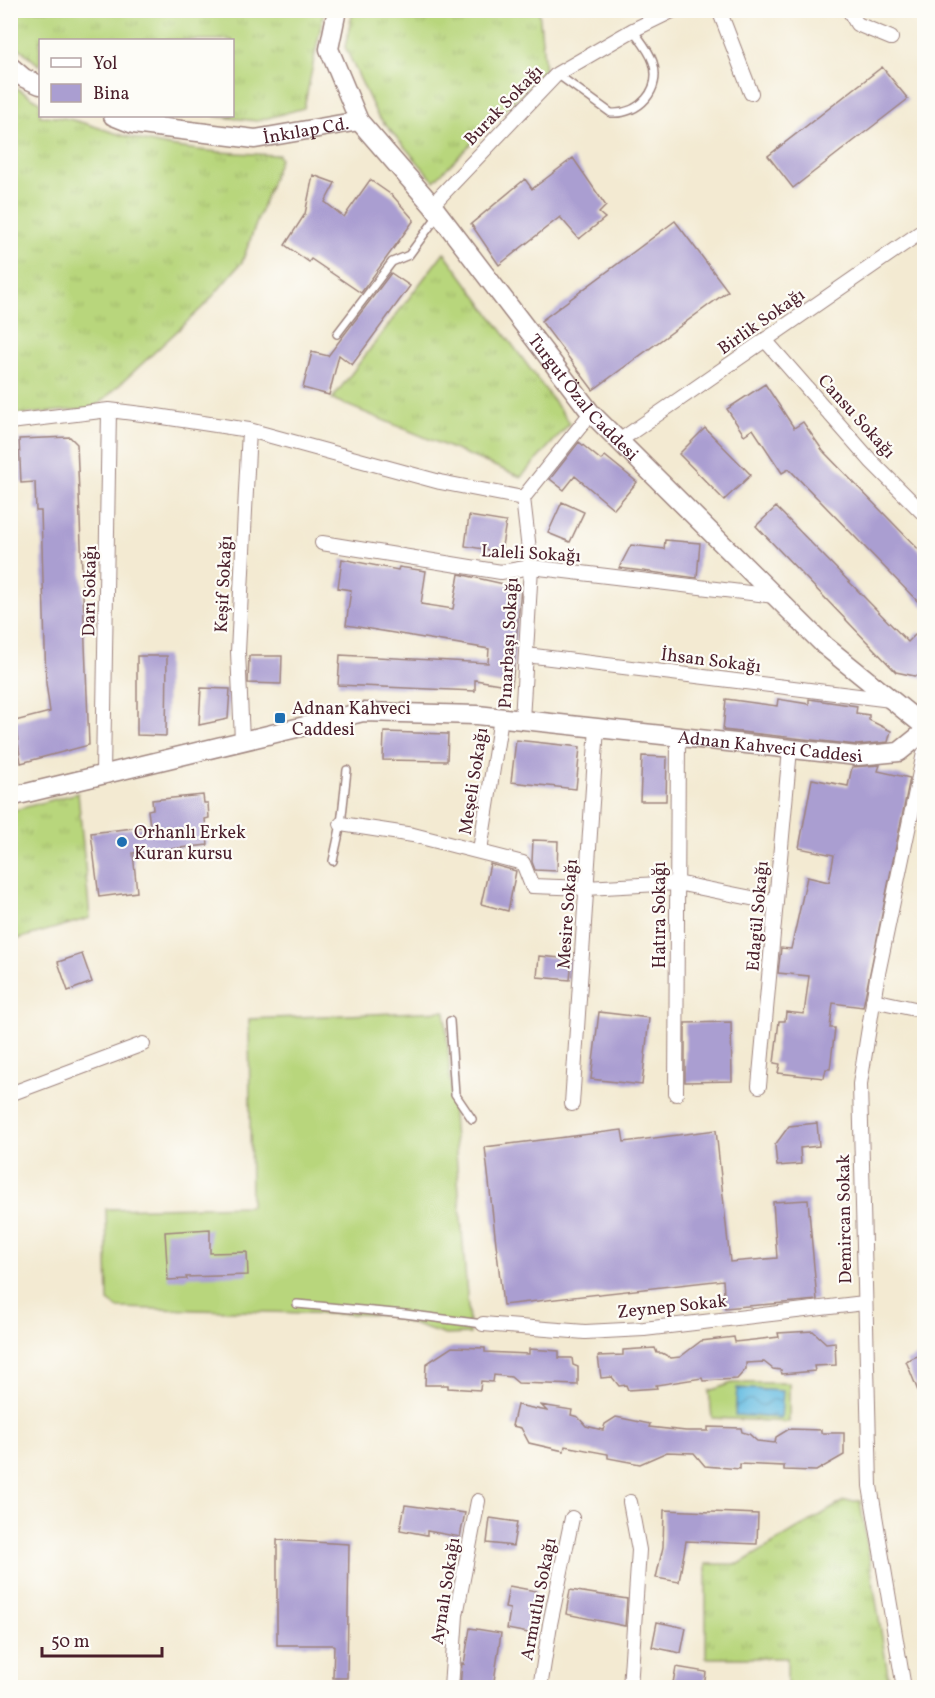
<svg xmlns="http://www.w3.org/2000/svg" width="935" height="1698" font-family="Vollkorn,serif">
  <style>
    .grass { fill: url(#grass-tufts); stroke: #817a54; stroke-width: 1.5 }
    .garden { fill: #b8d67c; stroke: #817a54; stroke-width: 1.5 }
    .water { fill: url(#water-waves); stroke: #576d86; stroke-width: 1.5 }
    .building { fill: #aa9ed1 }
    .lines { fill: none; stroke-linecap: round; stroke-linejoin: round }
    .lane-casing { stroke: #9e847e; stroke-width: 10 }
    .street-casing { stroke: #9e847e; stroke-width: 16 }
    .secondary-casing { stroke: #9e847e; stroke-width: 21 }
    .lane { stroke: #fff; stroke-width: 7 }
    .street { stroke: #fff; stroke-width: 14 }
    .secondary { stroke: #fff; stroke-width: 18 }
    .poi-dot { fill: #1f6fb2; stroke: #fdfcf7; stroke-width: 2 }
    .labels { text-anchor: middle; stroke-width: 4.5; stroke-linejoin: round; paint-order: stroke }
    .street-label { font-size: 18px; fill: #4a1f2b; stroke: #fdfcf7 }
    .poi-label { font-size: 18px; fill: #4a1f2b; stroke: #fdfcf7; text-anchor: start }
  </style>
  <defs>
    <pattern id="grass-tufts" width="24" height="20" patternUnits="userSpaceOnUse" patternTransform="scale(1.5)"><rect width="24" height="20" fill="#b8d67c"/><path d="M3 7l-1-3M5 7V3M7 7l1-3M15 17l-1-3M17 17v-4M19 17l1-3" fill="none" stroke="#a0b76b"/></pattern>
    <pattern id="water-waves" width="16" height="10" patternUnits="userSpaceOnUse" patternTransform="scale(1.5)"><rect width="16" height="10" fill="#64bbe1"/><path d="M0 5q4-4 8 0t8 0" fill="none" stroke="#5497b7"/></pattern>
  </defs>
  <rect width="100%" height="100%" fill="#fdfcf7"/>
  <filter id="ink" filterUnits="userSpaceOnUse"><feTurbulence type="fractalNoise" baseFrequency=".0167" numOctaves="2"/><feDisplacementMap in="SourceGraphic" scale="12" xChannelSelector="R" yChannelSelector="G"/><feConvolveMatrix kernelMatrix="1 2 1 2 8 2 1 2 1" color-interpolation-filters="sRGB"/></filter>
  <filter id="wash" filterUnits="userSpaceOnUse"><feTurbulence type="fractalNoise" baseFrequency=".008" numOctaves="4" result="noise"/><feDisplacementMap in="SourceGraphic" scale="24" xChannelSelector="R" yChannelSelector="G"/><feGaussianBlur stdDeviation="1.35" result="paint"/><feColorMatrix in="noise" values="0 0 0 0 0 0 0 0 0 0 0 0 0 0 0 0 0 1.4 0 .05"/><feComposite in="paint" operator="in"/></filter>
  <g filter="url(#wash)">
    <rect width="100%" height="100%" fill="#f3ead2"/>
    <path class="grass" d="M10,11L11,10L324,11L304,108L257,121L214,116H232V40H40V66L11,41Z
      M353,11H539L545,70L434,181L377,115L345,47Z
      M10,84L40,102V116C75,116 97,129 129,137C177,151 230,153 279,155L280,159L242,262L206,304L99,404L87,409L11,415Z
      M444,252L570,423L521,477L332,399Z
      M78,793L90,918L11,941V811Z
      M844,1501H860L890,1687H787V1658H706V1564H739Z"/>
    <path class="garden" d="M445,1011L470,1334L445,1335L384,1315L118,1308L108,1301L106,1209L251,1206L249,1019Z
      M732,1383H789V1422L712,1418L709,1391Z"/>
    <path class="water" d="M737,1388L783,1391L781,1418L735,1415Z"/>
    <g id="blocks">
      <path class="building" d="M882,67L908,99L793,188L768,156Z
        M573,158L606,206L599,213L605,218L579,239L560,217L499,265L471,224L525,179L532,189Z
        M313,175L335,183L325,202L344,217L370,180L393,196L414,220L361,293L311,259L309,262L285,245L305,214Z
        M675,221L728,291L593,390L541,321Z
        M391,273L410,286L352,365L339,355L329,395L303,388L312,352L328,356Z
        M765,384L794,428L803,422L823,451L924,555V608L789,469L782,473L753,429L744,435L727,409Z
        M705,428L751,475L724,500L679,454Z
        M70,437L77,444L89,745L21,763L15,721L50,712L46,683L41,511H36L35,482L21,483L19,439Z
        M579,442L601,460L605,456L637,482L614,509L575,476L564,490L550,479Z
        M562,502L584,512L570,542L548,533Z
        M776,507L908,642L918,632L924,638V678L896,672L756,526Z
        M469,516L506,522L501,552L465,546Z
        M665,540L700,543L697,578L619,568L631,545L664,549Z
        M342,559L398,570L399,567L426,571L421,604L453,609L459,574L521,588L512,686L475,680V691L338,685L340,655L488,663L489,649L346,625L351,590L338,588Z
        M137,656H167L166,736L137,735Z
        M249,656H282L281,684L248,683Z
        M201,688L230,689L228,719L199,725Z
        M726,699L777,706L778,699L809,704V699L857,706L856,713L869,715V720L891,731L888,742L857,745L723,730Z
        M384,732L448,734L447,761L383,760Z
        M516,740L580,747L576,789L511,782Z
        M642,756L667,757L666,801H640Z
        M880,765L878,771L910,778L863,1007L833,1003L830,1028H835L830,1069H826L824,1078L778,1073L780,1064L774,1063L779,1021H785L786,1012L804,1014L809,976L778,973L781,948L791,949L807,877L829,882L834,855L799,848L812,779L848,786L852,767Z
        M203,795L204,803H208L209,818L205,819L208,845L133,853L137,892L99,897L91,833L150,826L148,810L153,809L152,800Z
        M533,840L558,841L557,871L535,870L532,862Z
        M490,864L516,871L508,911L481,904Z
        M82,954L92,982L68,991L58,962Z
        M539,956L572,959L570,980L537,977Z
        M599,1012L649,1018L642,1085L591,1079Z
        M731,1022L732,1081L685,1082V1023Z
        M817,1123L819,1146L800,1148L801,1164L777,1166L775,1145L789,1126Z
        M622,1130L624,1142L716,1130L730,1262L777,1258L773,1202L808,1200L817,1300L725,1308L723,1280L503,1305L485,1147Z
        M210,1229V1253L247,1252L248,1275L186,1277L187,1279L168,1280L165,1232Z
        M813,1331L826,1343L835,1342L836,1365L814,1366L815,1371L782,1374L781,1370L773,1369L764,1362L746,1363V1369L737,1379L703,1381L702,1378L656,1385L657,1388L628,1390L626,1385L619,1386L612,1377L601,1378L598,1356L623,1355V1350L655,1348L657,1353H662L671,1358L680,1357L701,1341L734,1337L735,1342L779,1337L778,1333Z
        M452,1347L485,1348V1352L529,1354V1349L559,1351V1358H572L573,1365L578,1367V1385L518,1383L511,1377L494,1375L493,1382L481,1381L480,1390L448,1388V1385H425L426,1364Z
        M924,1353V1406L906,1361Z
        M517,1405L547,1411L541,1405L572,1410L571,1415L578,1417L586,1426L603,1430L605,1424L616,1417L650,1424L649,1427L686,1431H708V1427L741,1428L742,1432L749,1434L757,1441L775,1443L776,1437L789,1429L821,1430V1433H844V1455L816,1471L784,1470V1466L740,1464V1469L705,1466L694,1453L667,1452L640,1464L608,1458V1454L565,1446L564,1451L529,1443L521,1428L512,1426Z
        M405,1505L465,1513L460,1537L427,1531V1535L400,1530Z
        M664,1510L758,1514L757,1544L686,1541L679,1582L656,1578L663,1547Z
        M490,1518L517,1522L513,1546L487,1543Z
        M277,1540L349,1544L347,1678H333L334,1645H277Z
        M509,1586L536,1591L532,1614L537,1615L534,1634L507,1629L510,1609L505,1608Z
        M570,1590L627,1599L625,1626L566,1614Z
        M657,1622L686,1628L681,1653L652,1647Z
        M470,1628L501,1633L493,1688H460L462,1663L464,1664Z
        M676,1667L706,1672L704,1688H672Z"/>
    </g>
  </g>
  <g filter="url(#ink)">
    <use href="#blocks" fill-opacity="0" stroke="#9e847e" stroke-width="1.5"/>
    <g class="lines">
      <defs>
        <path id="lane" d="M557,74L611,113C639,115 662,90 653,62C649,50 640,40 633,30
          M337,334L392,262L409,255L439,214
          M333,861L341,824L347,770
          M450,1021L455,1094L472,1119
          M297,1304L405,1314L483,1324"/>
        <path id="street" d="M719,10L751,93
          M849,10L857,24L891,38
          M432,205L557,74L633,30L674,10
          M765,340L871,461L924,514
          M10,422L109,410L150,415L249,430L440,482L523,498
          M619,441L924,230
          M322,543L501,572L531,567L775,596
          M526,655L891,700
          M522,720L531,567L523,498L591,413
          M242,740L238,652L249,430
          M103,773L109,410
          M341,824L413,835L523,863L532,886L586,888L677,883L776,903
          M480,850L501,718
          M873,1000L924,1011
          M759,1086L790,749
          M10,1094L143,1044
          M676,1094L678,737
          M572,1104L597,727
          M483,1324L585,1332L644,1329L864,1303
          M451,1688L456,1615L478,1501
          M540,1688L550,1624L572,1518
          M630,1688L639,1550L630,1502
          M904,1688L870,1486L860,1084L877,978L924,753"/>
        <g id="secondary">
          <path id="s1" d="M337,10L329,49L359,121L432,205L591,413L825,646L924,726"/>
          <path d="M10,66L24,78L40,85"/>
          <path id="s2" d="M113,116L133,124L255,139L359,121"/>
          <path id="s3" d="M10,797L363,712L477,715L857,756L899,752L924,732"/>
        </g>
      </defs>
      <use href="#lane" class="lane-casing"/>
      <use href="#street" class="street-casing"/>
      <use href="#secondary" class="secondary-casing"/>
      <use href="#lane" class="lane"/>
      <use href="#street" class="street"/>
      <use href="#secondary" class="secondary"/>
    </g>
  </g>
  <g class="poi-dot">
    <rect x="274" y="712" width="12" height="12" rx="3"/>
    <circle cx="122" cy="842" r="6"/>
  </g>
  <g class="labels">
    <g class="street-label">
      <text transform="translate(503 105) rotate(-46)" y="6">Burak Sokağı</text>
      <text dy="6" stroke="none"><textPath href="#s2" startOffset="196">İnkılap Cd.</textPath></text>
      <text transform="translate(761 321) rotate(-35)" y="6">Birlik Sokağı</text>
      <text dy="6" stroke="none"><textPath href="#s1" startOffset="474">Turgut Özal Caddesi</textPath></text>
      <text transform="translate(857 416) rotate(48)" y="6">Cansu Sokağı</text>
      <text transform="translate(531 553) rotate(3)" y="6">Laleli Sokağı</text>
      <text transform="translate(223 584) rotate(-87)" y="6">Keşif Sokağı</text>
      <text transform="translate(89 591) rotate(-89)" y="6">Darı Sokağı</text>
      <text transform="translate(508 643) rotate(-87)" y="6">Pınarbaşı Sokağı</text>
      <text transform="translate(711 660) rotate(7)" y="6">İhsan Sokağı</text>
      <text dy="6" stroke="none"><textPath href="#s3" startOffset="772">Adnan Kahveci Caddesi</textPath></text>
      <text transform="translate(473 781) rotate(-81)" y="6">Meşeli Sokağı</text>
      <text transform="translate(567 914) rotate(-86)" y="6">Mesire Sokağı</text>
      <text transform="translate(659 915) rotate(-90)" y="6">Hatıra Sokağı</text>
      <text transform="translate(757 916) rotate(-85)" y="6">Edagül Sokağı</text>
      <text transform="translate(844 1219) rotate(-91)" y="6">Demircan Sokak</text>
      <text transform="translate(672 1306) rotate(-6)" y="6">Zeynep Sokak</text>
      <text transform="translate(445 1591) rotate(-81)" y="6">Aynalı Sokağı</text>
      <text transform="translate(538 1599) rotate(-79)" y="6">Armutlu Sokağı</text>
    </g>
    <g class="poi-label">
      <text x="292" y="714">Adnan Kahveci<tspan x="292" dy="21">Caddesi</tspan></text>
      <text x="134" y="838">Orhanlı Erkek<tspan x="134" dy="21">Kuran kursu</tspan></text>
    </g>
  </g>
  <rect width="935" height="1698" fill="none" stroke="#fdfcf7" stroke-width="36"/>
  <rect x="39" y="39" width="195" height="78" fill="#fdfcf7" stroke="#b5a4a5" stroke-width="1.5"/>
  <rect x="51" y="58" width="30" height="9" fill="#ffffff" stroke="#b5a4a5" stroke-width="1.5"/>
  <text x="93" y="69" font-size="18" fill="#4a1f2b">Yol</text>
  <rect x="51" y="84" width="30" height="18" fill="#aa9ed1" stroke="#b5a4a5" stroke-width="1.5"/>
  <text x="93" y="99" font-size="18" fill="#4a1f2b">Bina</text>
  <path d="M42 1647v9h120v-9" fill="none" stroke="#4a1f2b" stroke-width="3"/>
  <text x="51" y="1647" font-size="18" fill="#4a1f2b" stroke="#fdfcf7" stroke-width="4.5" paint-order="stroke">50 m</text>
</svg>
